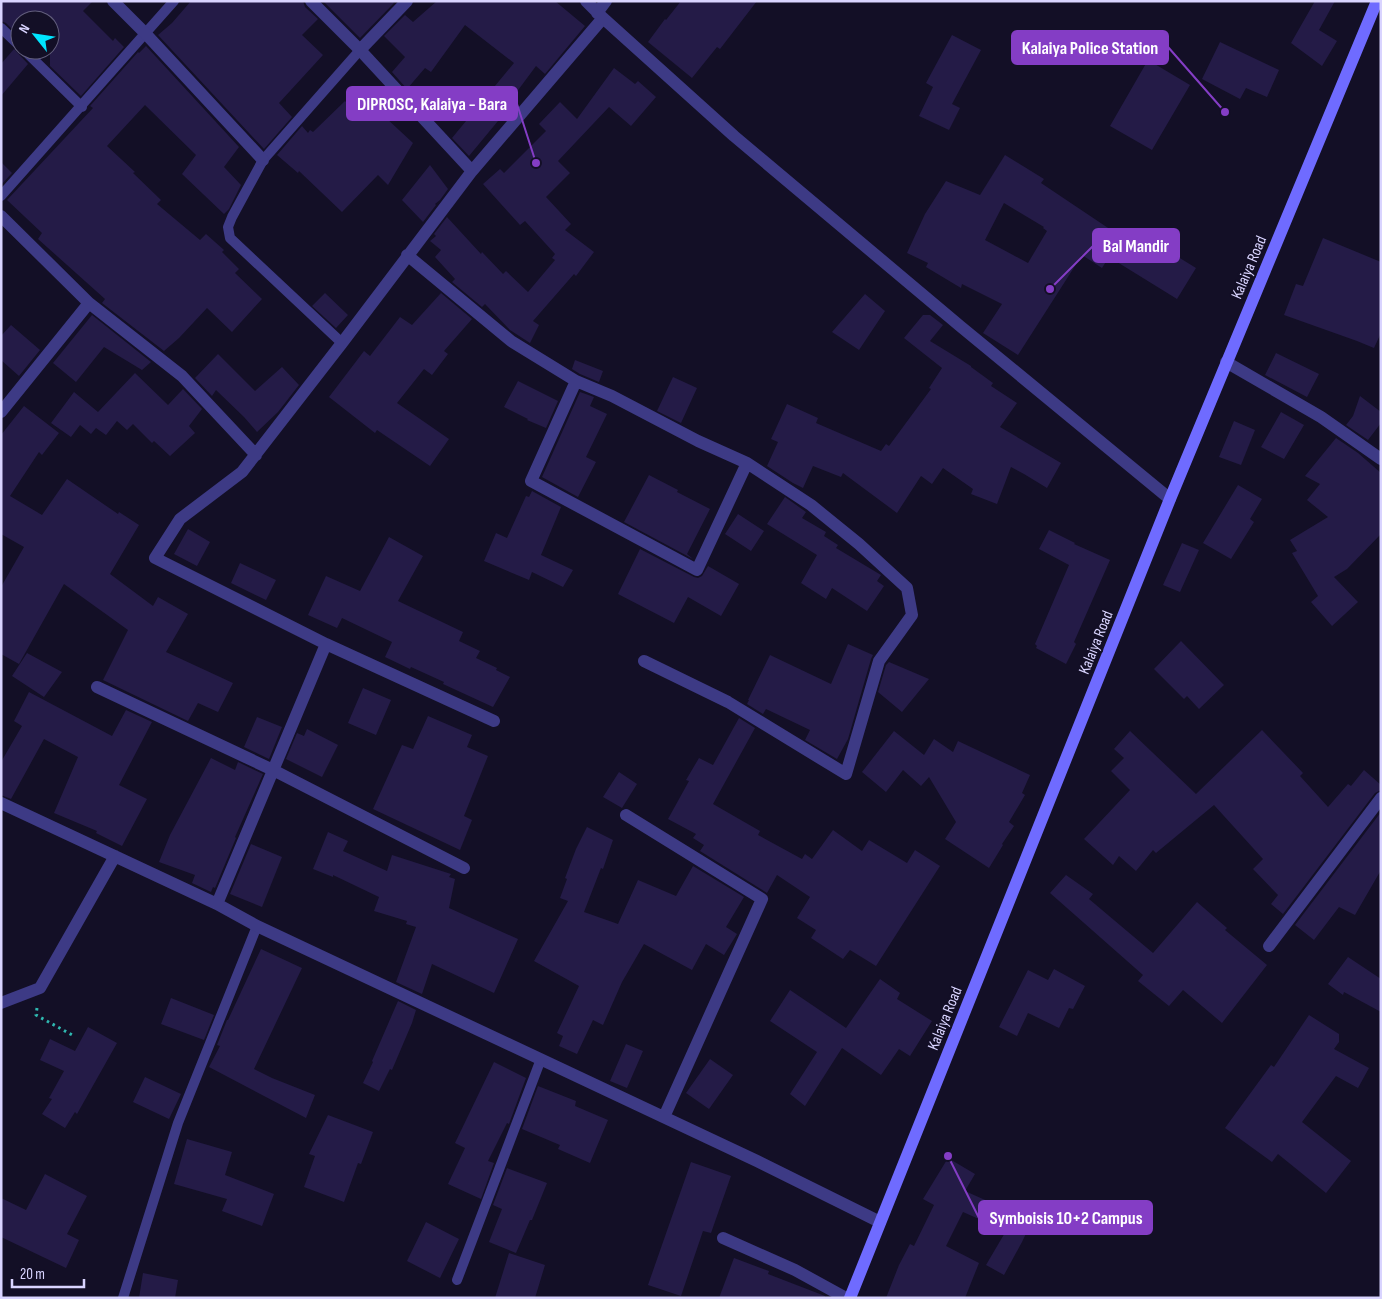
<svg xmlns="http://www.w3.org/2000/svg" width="1382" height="1299" font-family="'Sofia Sans Condensed',sans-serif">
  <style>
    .building { fill: #241b47; fill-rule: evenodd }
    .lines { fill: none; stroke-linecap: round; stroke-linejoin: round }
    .path { stroke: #2fb8b0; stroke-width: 3; stroke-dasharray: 2.5 4; stroke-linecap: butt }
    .lane { stroke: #3d3a85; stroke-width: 10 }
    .street { stroke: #3d3a85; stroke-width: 12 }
    .secondary { stroke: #6f6bff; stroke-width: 12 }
    .labels { text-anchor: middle; stroke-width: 4; stroke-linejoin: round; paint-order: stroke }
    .street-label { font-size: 16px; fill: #d9d4ff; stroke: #130f26 }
    .leader { fill: none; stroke: #843dc5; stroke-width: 2 }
    .callout-dot { fill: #843dc5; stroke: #130f26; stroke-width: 2 }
    .callout { fill: #843dc5; stroke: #843dc5; stroke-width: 2 }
    .callout-label { font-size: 18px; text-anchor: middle; font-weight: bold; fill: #fff }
  </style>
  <rect width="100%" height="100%" fill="#130f26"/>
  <path class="building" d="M1,1H93L83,11L113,41L115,38L124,47L81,96L50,66V20H20V37L6,23L1,21Z
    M191,1H303L305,7L318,19L302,35L323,55L279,103L292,117L264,149L158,35L172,23Z
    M323,1H392L394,3L360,38Z
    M437,1H555L585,26L545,74L536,66L510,101L513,103L469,156L452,138L514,63L465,25L431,72L425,68L407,89L392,72L405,57L384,36L405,15L413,22Z
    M681,1H757L720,49L717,47L692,78L648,42L665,19L666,20Z
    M1315,1H1335L1319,30L1337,41L1322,66L1291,43Z
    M952,35L981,50L952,104L960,108L949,130L919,116L933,87L926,83Z
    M1220,42L1279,70L1267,97L1246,88L1240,99L1202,79Z
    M146,46L239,147L224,167L241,185L229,209L224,214L182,174L196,155L145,105L107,146L135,172L133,173L161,200L157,204L200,240L206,234L224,250L222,252L239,269L235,273L262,299L232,332L207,308L179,338L164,351L102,303L105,299L38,239L42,233L7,200L93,108L90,106L138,52L139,53Z
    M14,49L28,64L1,96V64Z
    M1148,60L1190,85L1152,150L1110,126Z
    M614,68L635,84L638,81L656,97L631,126L609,107L558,161L570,173L546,197L571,224L565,230L594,252L576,276L574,274L533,321L539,325L530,343L510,330L485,304L482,307L452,282L455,279L435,257L441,250L430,241L436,236L434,234L447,217L481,254L482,252L503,274L506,271L528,292L555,260L552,258L555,254L525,221L520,225L483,184L500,169L504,173L546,131L539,124L560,102L577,119Z
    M345,101L359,116L373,101L387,114L385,117L413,143L388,185L378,175L342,212L299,171L298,173L277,155L302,126L308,133L310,130L313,132Z
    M1005,155L1044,179L1041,183L1129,242L1136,231L1196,268L1177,299L1109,257L1102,268L1082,255L1018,355L983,333L1002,304L962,284L961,288L926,267L928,263L907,253L925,214L946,181L980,195ZM1004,203L1044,227L1043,228L1047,231L1028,263L985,240Z
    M1,162L12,173L1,185Z
    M430,165L448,189L440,200L435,204L436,205L423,222L402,200Z
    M1323,238L1381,262V333L1374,348L1357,341L1284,315L1296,284L1303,286Z
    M325,293L348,315L336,328L312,306Z
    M441,293L472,319L444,351L448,354L432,375L424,369L397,403L449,439L430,466L377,430L375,433L329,397L364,351L370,356L400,317L412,325Z
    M865,294L885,311L859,350L832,332Z
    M92,315L151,362L142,370L104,347L76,382L53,363Z
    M923,315H930L943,325L930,341L971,366V367L993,383L991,386L1017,403L1000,427L1061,463L1047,488L1024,474L1011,467L997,504L971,494L973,489L943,468L932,484L921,476L897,513L843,473L841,477L813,466L803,488L793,483L767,466L778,442L771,439L787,404L818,418L816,423L881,451L886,444L889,446L931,389L929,388L942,368L904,338Z
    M11,325L40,350L19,376L1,360V336Z
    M1276,353L1319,374L1307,397L1265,375Z
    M218,354L255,391L282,367L299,385L278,412L257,432L244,417L216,390L212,396L195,378Z
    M575,360L603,371L599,382L580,374L572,369Z
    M135,373L168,405L183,389L202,409L189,426L195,433L170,456L154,441L152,443L133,424L127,430L117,421L106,435L96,428L91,434L80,425L71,437L51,423L74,392L98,412Z
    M673,377L697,388L681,423L657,411Z
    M518,381L558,401L546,428L527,420L528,419L504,407Z
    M580,392L594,397L590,406L607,414L586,457L596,462L578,497L542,477Z
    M1360,396L1381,412V423L1368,440L1346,425L1353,416Z
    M24,406L59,433L42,455L39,452L10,496L42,515L67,479L118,514L119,512L139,525L110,574L153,606L158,597L188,614L166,652L233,683L218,712L198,703L188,721L103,680L128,630L64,584L19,664L1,654V587L24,547L1,534V435Z
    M1281,412L1304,425L1284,459L1261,447Z
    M1234,421L1255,430L1241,465L1219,457Z
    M1336,438L1358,453L1381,473V534L1347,569L1334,577L1358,602L1332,626L1311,602L1318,596L1292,553L1297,551L1290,540L1328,517L1307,500L1320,484L1305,476Z
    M649,475L678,490L677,492L710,509L687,554L693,559L624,522Z
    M1238,485L1262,499L1250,519L1254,522L1231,559L1203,543Z
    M532,491L561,507L541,555L573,570L563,587L532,572L529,580L484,561L496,533L507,538L526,496L529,497Z
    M785,497L806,512L802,518L826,532L824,536L838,545L836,548L881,575L877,581L884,586L867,611L832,588L826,599L801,583L817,555L767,524Z
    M738,514L764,531L751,551L725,534Z
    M188,529L210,542L197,566L174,554Z
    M1049,530L1075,543L1074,544L1110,560L1074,642L1076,644L1066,664L1036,648L1037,646L1035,644L1069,565L1039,549Z
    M389,537L423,556L398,601L463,632L459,641L480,651L476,658L497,668L496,670L510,677L493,707L443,684L444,682L411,667L410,669L385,657L392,642L342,618L337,628L308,615L326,576L360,591Z
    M1182,543L1199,550L1180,592L1163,585Z
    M640,549L694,577L698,578L702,576L708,566L739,584L721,616L688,597L674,623L618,594Z
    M240,563L276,580L266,600L231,583Z
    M1181,641L1224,685L1199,709L1187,696L1184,699L1154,669Z
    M848,644L873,655L871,659L848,739L837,759L805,740L810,730L766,709L763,714L747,704L749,700H748L770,655L831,684Z
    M27,653L62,672L44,697L12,676Z
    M889,662L929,679L902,712L878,692L886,665Z
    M363,688L391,700L376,735L348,723Z
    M29,692L112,736L126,710L152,722L119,785L147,799L122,846L96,833L97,831L54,813L78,757L44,739L11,799L1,795V762L22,726L14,721Z
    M428,716L472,735L467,747L488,756L464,816L472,820L460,850L373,809L402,745L413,749Z
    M257,717L282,727L269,759L244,747Z
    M739,718L755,728L713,804L760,831L758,835L802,859L805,854L812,859L833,830L862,851L869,840L907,863L915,850L940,866L876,966L850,950L843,959L811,938L816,930L797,918L810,897L777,875L767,893L700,851L704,845L693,838L696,834L668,819L689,781L686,780L699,758L713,765Z
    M307,729L338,745L322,777L286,759L297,733L304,736Z
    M1262,730L1303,773L1300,776L1328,807L1348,784L1351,786L1364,770L1381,785V790L1375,793L1283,914L1271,904L1278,895L1253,869L1263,859L1214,805L1156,853L1153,850L1136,871L1119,856L1113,865L1084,839L1130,790L1111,771L1124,758L1114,749L1130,731L1196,794Z
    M894,731L924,755L934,739L953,752L958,741L1030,775L1022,793L1025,795L1009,822L1014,826L1002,844L1003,845L989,868L945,839L956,822L929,777L921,786L903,770L886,792L862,772Z
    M211,758L235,770L238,762L263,774L235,837L236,838L215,888L213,887L211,892L192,883L195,875L159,862L170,835Z
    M619,772L637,784L622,808L603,797Z
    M1381,812V870L1355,915L1339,907L1314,940L1295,925Z
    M587,827L613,840L603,869L601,868L584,912L618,924L638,880L676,896L693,866L744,897L726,927L737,934L724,955L706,944L692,970L644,944L622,982L603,1025L593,1020L577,1054L559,1046L563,1036L557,1033L579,986L534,961L568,901L560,898L567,879L565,878L576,849Z
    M328,832L348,841L343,851L387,871L392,855L451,874L449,877L455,879L449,908L518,939L494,993L432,964L422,994L396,982L416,927L406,924L407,921L374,911L379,897L333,875V877L313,869Z
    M251,844L282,857L262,907L230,894Z
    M1066,875L1093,894L1089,899L1153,953L1197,902L1227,928L1225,930L1267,965L1222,1023L1183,990L1169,1006L1138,981L1143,975L1050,893Z
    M261,949L302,968L254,1069L272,1078L315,1095L306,1118L209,1067L220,1046L217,1045L227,1020H228Z
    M1348,957L1381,979V1012L1344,992L1343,995L1328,984Z
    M1054,969L1085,986L1073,1009L1069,1008L1059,1028L1028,1013L1017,1036L999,1027L1028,970L1048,980Z
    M880,979L900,993L897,999L932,1021L910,1056L899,1049L881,1075L842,1048L805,1106L790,1094L817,1052L770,1021L790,990L846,1028Z
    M171,998L214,1015L204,1040L161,1024Z
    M398,1001L416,1010L412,1023L392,1070L390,1069L379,1091L363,1083L373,1062L372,1061Z
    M1309,1015L1339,1034V1042L1334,1049L1369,1068L1358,1088L1336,1076L1302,1122L1351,1161L1326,1193L1278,1154L1272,1162L1225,1128L1271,1065L1274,1067Z
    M88,1027L117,1043L77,1114L75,1112L65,1128L42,1114L52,1099L49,1098L64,1071L40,1060L50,1039L75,1051Z
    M626,1044L643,1051L627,1088L610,1081Z
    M710,1059L733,1075L709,1109L686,1093Z
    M494,1062L526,1078L509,1124L507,1123L488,1161L494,1163L481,1199L448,1184L465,1148L455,1143Z
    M145,1077L181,1094L169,1119L133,1102Z
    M538,1086L576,1101L575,1106L608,1120L590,1163L558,1149L560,1145L522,1129Z
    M328,1115L373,1132L361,1164L358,1163L344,1202L304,1187L315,1156L309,1154Z
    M187,1139L232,1152L225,1175L274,1194L262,1226L222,1211L227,1199L174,1184Z
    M948,1158L975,1174L965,1191L1032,1221L1022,1242L1004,1275L986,1265L1006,1231L963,1212L946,1246L979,1263L965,1298H886L899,1265L910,1244L914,1246L934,1205L923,1199Z
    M691,1162L731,1176L711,1233L703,1231L681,1296L648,1285Z
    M507,1168L547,1183L532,1220H530L516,1253L489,1242L502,1209L493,1205Z
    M45,1174L87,1196L67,1234L79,1240L66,1268L1,1237V1198L26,1210Z
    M426,1222L459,1239L440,1278L407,1261Z
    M509,1253L545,1265L535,1298H495Z
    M734,1258L769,1271L768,1274L825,1296V1298H719Z
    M143,1273L178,1280L175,1298H139Z"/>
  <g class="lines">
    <path class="path" d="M37,1008L36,1015L74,1036"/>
    <path class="lane" d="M1,28L20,46
      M24,50L82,107
      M1,196L174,1
      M342,343L230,238L228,227L232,217L263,160L360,50
      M457,1280L541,1059
      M123,1298L178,1123L257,926"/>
    <path class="street" d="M113,1L145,33L263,160
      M311,1L360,50
      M407,1L360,50L472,171
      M586,1L603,18L734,136L960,326L1170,499
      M597,13L606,1
      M1,216L89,303L182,376L256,455
      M407,255L511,341L576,381L612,396L698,441L747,463L811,505L859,544L907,588L912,615L879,661L846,774L728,702L644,661
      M1226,362L1321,417L1381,459
      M576,381L531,481L697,570L747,463
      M1,412L89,303
      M326,644L217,904L257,926L757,1161L880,1222
      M97,687L273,770L464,868
      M494,721L326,644L155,558L180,519L242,472L342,343L472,171L603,18
      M1,803L217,904
      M626,815L762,899L664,1117
      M1269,946L1381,798
      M1,1003L40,988L115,856
      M723,1238L795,1270L846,1298"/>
    <path class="secondary" d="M850,1298L1170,499L1377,1"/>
  </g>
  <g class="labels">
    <g class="street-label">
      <text transform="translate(1248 267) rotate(-67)" y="6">Kalaiya Road</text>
      <text transform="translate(1095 642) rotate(-68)" y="6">Kalaiya Road</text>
      <text transform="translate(944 1018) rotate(-68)" y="6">Kalaiya Road</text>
    </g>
  </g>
  <path class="leader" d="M1225 112L1168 47M536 163L517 104M1050 289L1093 246M948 1156L979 1218"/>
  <g class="callout-dot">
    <circle cx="1225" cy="112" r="5"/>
    <circle cx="536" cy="163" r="5"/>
    <circle cx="1050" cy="289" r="5"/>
    <circle cx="948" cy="1156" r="5"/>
  </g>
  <g class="callout">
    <rect x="1012" y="31" width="156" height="33" rx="5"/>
    <rect x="347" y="87" width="170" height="33" rx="5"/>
    <rect x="1093" y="229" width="86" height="33" rx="5"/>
    <rect x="979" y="1201" width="173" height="33" rx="5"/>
  </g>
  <g class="callout-label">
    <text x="1090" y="54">Kalaiya Police Station</text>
    <text x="432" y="110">DIPROSC, Kalaiya - Bara</text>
    <text x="1136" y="252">Bal Mandir</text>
    <text x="1066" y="1224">Symboisis 10+2 Campus</text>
  </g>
  <rect width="1382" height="1299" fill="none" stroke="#d9d4ff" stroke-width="5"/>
  <g transform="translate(35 35) rotate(300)"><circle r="24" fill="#130f26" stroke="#625e7d"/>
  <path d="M0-4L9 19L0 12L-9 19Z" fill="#00e5ff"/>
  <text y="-8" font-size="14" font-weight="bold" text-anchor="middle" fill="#d9d4ff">N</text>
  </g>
  <path d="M12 1279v8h72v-8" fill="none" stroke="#d9d4ff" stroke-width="2.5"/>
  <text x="20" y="1279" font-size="15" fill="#d9d4ff" stroke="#130f26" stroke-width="4" paint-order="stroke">20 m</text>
</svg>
